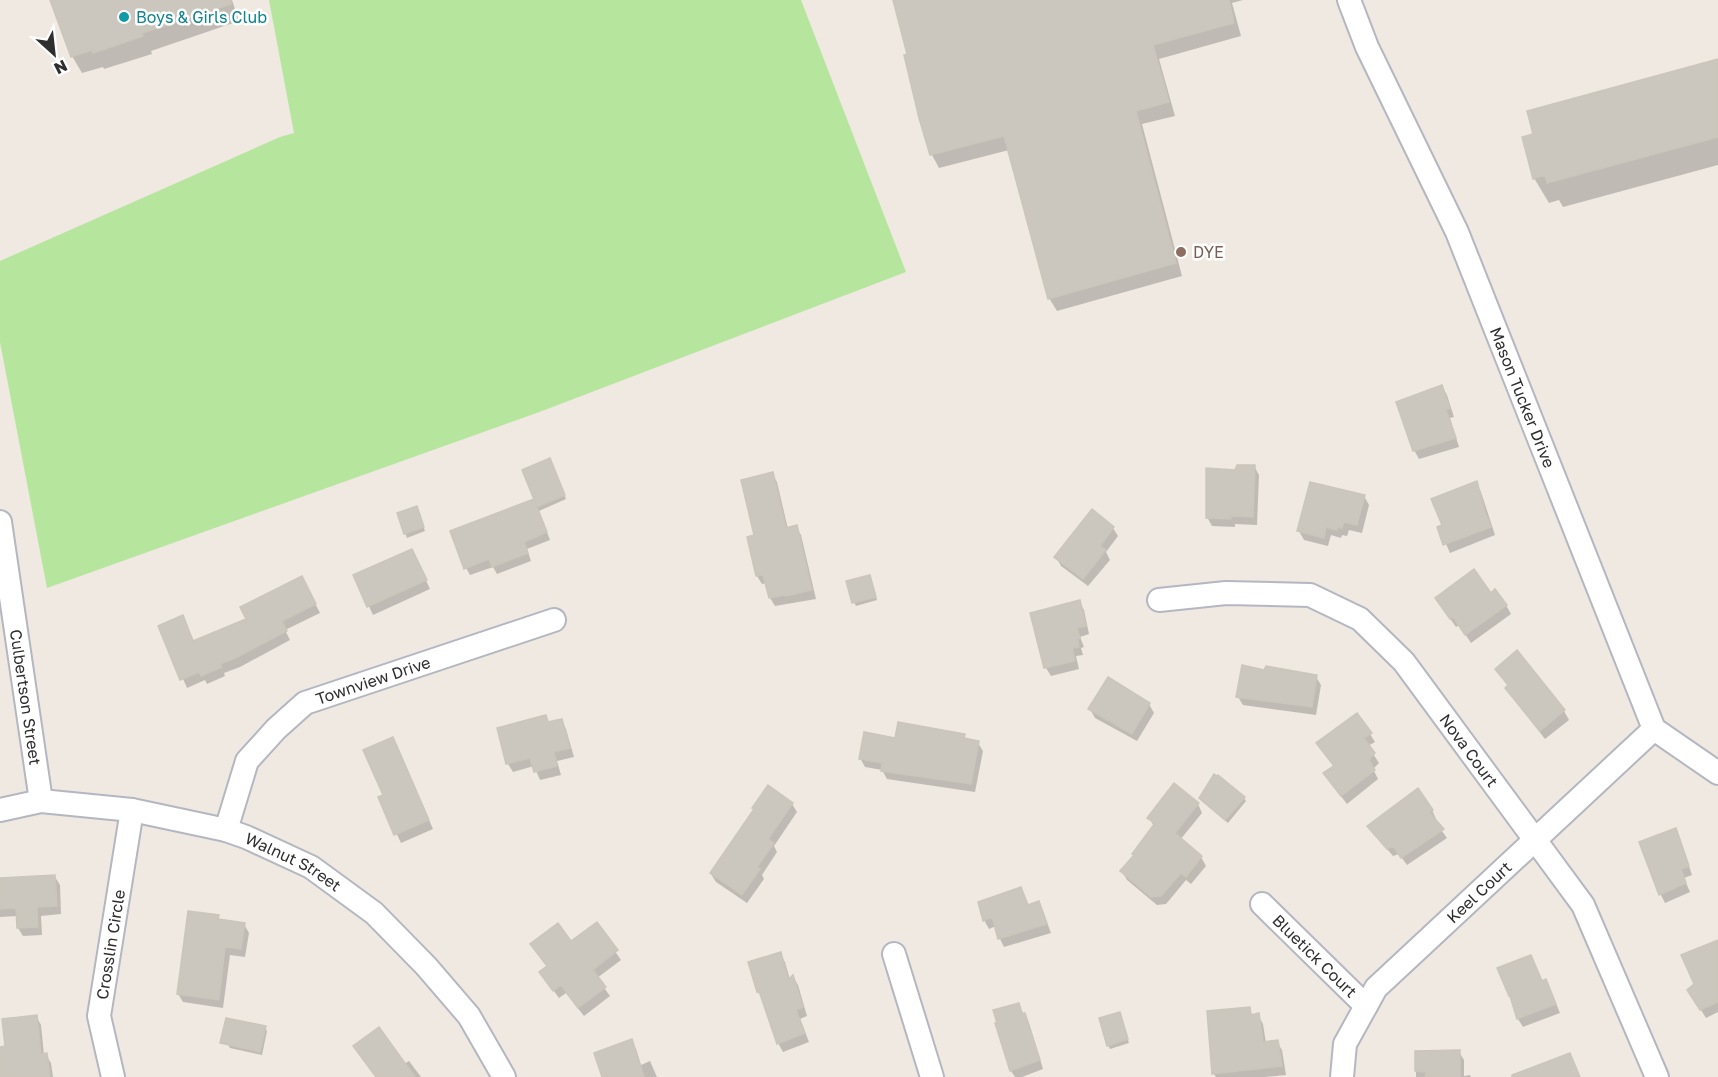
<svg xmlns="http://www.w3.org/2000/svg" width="1718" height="1077" font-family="'Golos Text',sans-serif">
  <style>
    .green { fill: #b6e59e }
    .shadow { fill: #0003 }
    .building { fill: #cbc7bf; stroke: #cbc5ba; stroke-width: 1.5 }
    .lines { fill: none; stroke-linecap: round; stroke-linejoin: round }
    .street-casing { stroke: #b4b7c1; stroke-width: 26 }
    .street { stroke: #fff; stroke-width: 22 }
    .culture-dot { fill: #0f9aa8; stroke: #fff; stroke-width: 2 }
    .education-dot { fill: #8d6e63; stroke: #fff; stroke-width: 2 }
    .labels { text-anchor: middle; stroke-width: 5; stroke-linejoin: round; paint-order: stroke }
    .culture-label { font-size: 16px; fill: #0d838f; stroke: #fff; text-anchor: start }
    .education-label { font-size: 16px; fill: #785e54; stroke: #fff; text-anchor: start }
    .street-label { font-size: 16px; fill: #2e2e2e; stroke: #fff }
  </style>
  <rect width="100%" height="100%" fill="#efe9e1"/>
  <path class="green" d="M269,0H801L906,272L542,411L47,588L0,342V261L280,137L294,133Z"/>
  <path class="shadow" d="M51,0H232L239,21L151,51L152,54L104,69L103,67L82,73L72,56Z
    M894,0H1243L1232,3L1241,36L1159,59L1175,116L1142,124L1182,276L1057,311L1049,298L1009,150L939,168L932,155L920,117L908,55Z
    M1718,60V165L1563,207L1559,200L1549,203L1534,178L1535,135Z
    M1442,387L1447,395L1454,417L1450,418L1459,447L1419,459L1414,450Z
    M551,463L566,499L539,511L550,540L527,549L531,561L497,574L493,567L470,575L466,568L536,500Z
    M1254,466L1259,475L1257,525L1235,524V527L1212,526L1207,517L1236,471Z
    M772,474L777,482L788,529L796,527L801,535L816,599L775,606L770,598L767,583L762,584L757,576L755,536Z
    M1476,483L1481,492L1495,535L1450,553L1439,528L1444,526Z
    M1364,496L1369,505L1362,533L1349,530L1347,536L1342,535L1341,538L1331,535L1328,546L1304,540L1299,531Z
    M418,511L425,531L407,538L398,514Z
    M1113,528L1118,536L1106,552L1110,560L1088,586L1061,566L1056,557Z
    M416,559L430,589L373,615L355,576Z
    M871,580L877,600L856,606L854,602Z
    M306,586L320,613L285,630L290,640L240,667L224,673L225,676L207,684L205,680L187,688L160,626H187L194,642L248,620Z
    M1491,595L1506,605L1511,614L1471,643L1459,625L1456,627L1442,607Z
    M1079,602L1084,610L1089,634L1080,637L1084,647L1081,648L1083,655L1076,656L1079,669L1051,676L1046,668L1032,614Z
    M1517,653L1564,711L1569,720L1545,739L1512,697L1507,688L1509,686L1497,669Z
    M1316,677L1321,685L1316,715L1243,705L1238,697Z
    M1149,704L1154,713L1137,741L1095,718L1090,709Z
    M561,720L566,729L574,757L557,761L561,775L540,780L534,766L513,772L508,764L549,724Z
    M1370,734L1375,742L1368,746L1379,763L1373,769L1378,779L1347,804L1330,782L1335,767L1323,751Z
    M964,735L967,741L978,743L983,751L975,792L887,779L882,770L865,767L860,758L897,739Z
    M397,747L433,829L401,843L380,798L385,796Z
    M1201,798H1244L1246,801L1228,823L1203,802Z
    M792,804L797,812L774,846L777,852L762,875L764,879L747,903L716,882L711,874L755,810L753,808Z
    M1198,804L1202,813L1180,840L1201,857L1206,866L1191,884L1186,880L1166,904L1157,905L1127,880L1122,871L1135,856L1154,826L1149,818Z
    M1432,810L1436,819L1434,820L1447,838L1407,865L1399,854L1393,856L1374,834L1369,826Z
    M1675,830L1680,839L1692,875L1684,878L1690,892L1665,903L1661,895L1641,843Z
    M55,877L60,885L61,914L41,916L42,935L23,936L18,928V916L0,917V880Z
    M1020,889L1029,906L1038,903L1043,911L1051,933L1004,947L1000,939L996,926L989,929L984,920Z
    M218,916L220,921L244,924L249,933L245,957L230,955L223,1008L183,1002L178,994Z
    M597,925L621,960L597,978L610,996L584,1016L566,993L559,998L541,973L571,943Z
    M1718,945V1012L1706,1018L1694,999L1696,985Z
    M780,954L785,962L790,980L793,977L798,985L807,1016L800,1019L809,1042L783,1052L778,1043L763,1000L758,991Z
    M1535,965L1543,982L1550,989L1560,1013L1523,1027L1518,1019L1513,1001Z
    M1018,1004L1029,1023L1043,1069L1022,1077H1015L1011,1071L997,1024Z
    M1249,1009L1253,1016L1258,1015L1263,1024L1266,1043L1277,1042L1282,1050L1286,1075L1264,1077H1216L1214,1074Z
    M36,1016L41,1025L44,1055H46L51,1063L53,1077H0V1048H7Z
    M1121,1018L1129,1043L1110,1049L1108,1045Z
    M265,1028L267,1031L262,1055L230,1048L223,1036Z
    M631,1041L636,1049L641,1065L650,1061L657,1077H604Z
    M1459,1052L1464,1060V1076L1470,1075L1471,1077H1416V1053Z
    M409,1061L421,1077H377L404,1064Z"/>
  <path class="building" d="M50,0H231V4L142,33L143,36L93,53L92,50L71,57Z
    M893,0H1229L1234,23L1153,45L1169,102L1136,111L1176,263L1048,299L1004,136L930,155L919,118L904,55L907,54Z
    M1718,59V137L1547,183L1545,175L1533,179L1522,137L1533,134L1527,111Z
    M1442,385L1450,408L1446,410L1456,438L1413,451L1396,402Z
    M550,458L565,495L537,507L522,470Z
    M1237,465H1255L1253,517L1231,516V519L1206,518V468L1235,470Z
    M773,472L786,528L797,525L812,590L786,596L785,595L769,598L763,575L756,576L747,537L754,535L741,480Z
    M1477,481L1485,512L1491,527L1443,545L1437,527L1442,525L1431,499Z
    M1310,482L1365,495L1357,525L1344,522L1342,528L1338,527L1337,530L1326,527L1324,538L1297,531Z
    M534,499L547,532L524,542L528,553L492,567L489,559L464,569L450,531Z
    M417,506L424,527L404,534L397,513Z
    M1092,509L1114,527L1100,546L1106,550L1083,579L1054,557Z
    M412,549L427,580L367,607L353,575Z
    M1474,569L1491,593L1495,589L1507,605L1465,635L1453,617L1450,619L1435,598Z
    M870,575L876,597L852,603L846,581Z
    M302,576L316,604L282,621L287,631L235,658L220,664L222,667L201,676L199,672L180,680L158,626L183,615L193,641L246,619L240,607Z
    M1080,600L1086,626L1077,628L1080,638L1078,639L1079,647L1072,648L1075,661L1044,668L1030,613Z
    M1517,650L1565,710L1540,731L1505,688L1508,685L1495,669Z
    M1242,665L1264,670L1266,666L1317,675L1312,707L1236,697Z
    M1108,677L1150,703L1132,734L1088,709Z
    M1357,713L1372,733L1364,738L1375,753L1369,760L1375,770L1341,796L1323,773L1334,766L1316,743Z
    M546,715L548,722L562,719L570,748L554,752L557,766L534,772L530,758L506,764L497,728Z
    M898,722L965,734L964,738L979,741L971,784L881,771L882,763L859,759L864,732L895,738Z
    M393,737L429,820L394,835L378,797L383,795L363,750Z
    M1214,774L1217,776L1218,775L1245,797L1225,820L1199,798Z
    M1174,783L1199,803L1175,833L1202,856L1186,877L1181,873L1161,896L1151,897L1120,871L1134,855L1132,854L1155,823L1147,818Z
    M768,785L793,803L768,839L774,843L757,867L760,869L742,895L710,873L754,809L752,808Z
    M1418,788L1433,810L1429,812L1444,829L1401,858L1393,846L1387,849L1367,826Z
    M1676,828L1689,866L1681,869L1686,883L1659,895L1639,842Z
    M55,875L57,906L37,907L38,927L17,928L16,908L0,909V878Z
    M1021,887L1028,905L1039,901L1047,924L998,939L992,917L983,921L978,902Z
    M188,911L219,915L218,919L245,923L241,949L225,947L219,1000L177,994Z
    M597,922L618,950L593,970L606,987L578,1008L561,985L553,991L539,972L547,966L530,944L558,923L571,941Z
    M1718,940V1002L1700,1010L1687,990L1694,984L1681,955Z
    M781,952L788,980L793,975L803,1007L796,1010L805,1033L777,1044L759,991L757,992L748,962Z
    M1531,955L1542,981L1546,979L1556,1004L1517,1019L1510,996H1509L1497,968Z
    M1019,1003L1022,1014L1025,1013L1040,1060L1010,1071L995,1023H997L993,1010Z
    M1250,1007L1251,1015L1259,1013L1263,1042L1278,1040L1282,1066L1212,1074L1207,1011Z
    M1120,1012L1128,1039L1107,1046L1099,1018Z
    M37,1015L41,1054L47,1053L50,1077H0V1047L5,1046L2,1019Z
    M226,1018L266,1026L260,1052L220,1043Z
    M379,1027L415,1077H376L353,1046Z
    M632,1039L644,1077H602L594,1053Z
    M1460,1050V1077H1425L1426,1072L1415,1071V1051Z
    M1570,1053L1580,1077H1512V1075Z"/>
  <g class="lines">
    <defs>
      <g id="street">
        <path id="s1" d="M1349,0L1367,47L1457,232L1654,729L1718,773"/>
        <path id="s2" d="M0,522L41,801"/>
        <path id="s3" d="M1159,600L1226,593L1310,595L1360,619L1404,662L1583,905L1657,1077"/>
        <path id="s4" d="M0,810L41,801L132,810L226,830L246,837L311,867L374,913L426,966L469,1016L504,1077"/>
        <path id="s5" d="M226,830L247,761L276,729L305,703L554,620"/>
        <path id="s6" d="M1262,904L1366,1006"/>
        <path d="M894,954L932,1077"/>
        <path id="s7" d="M113,1077L99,1016L132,810"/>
        <path id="s8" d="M1342,1077L1345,1044L1376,988L1654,729"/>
      </g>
    </defs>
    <use href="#street" class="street-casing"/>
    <use href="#street" class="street"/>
  </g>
  <circle class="culture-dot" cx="124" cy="17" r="6"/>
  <circle class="education-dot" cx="1181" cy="252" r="6"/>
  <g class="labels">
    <g class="culture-label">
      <text x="136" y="23">Boys &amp; Girls Club</text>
    </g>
    <g class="education-label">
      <text x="1193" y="258">DYE</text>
    </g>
    <g class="street-label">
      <text dy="6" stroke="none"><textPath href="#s1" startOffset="434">Mason Tucker Drive</textPath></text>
      <text dy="6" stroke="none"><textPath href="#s5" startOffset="226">Townview Drive</textPath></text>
      <text dy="6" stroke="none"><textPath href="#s2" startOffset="177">Culbertson Street</textPath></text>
      <text dy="6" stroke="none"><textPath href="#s3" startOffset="378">Nova Court</textPath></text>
      <text dy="6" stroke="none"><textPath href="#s4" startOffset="304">Walnut Street</textPath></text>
      <text dy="6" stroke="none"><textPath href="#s8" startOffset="238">Keel Court</textPath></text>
      <text dy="6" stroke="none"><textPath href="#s7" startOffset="135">Crosslin Circle</textPath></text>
      <text dy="6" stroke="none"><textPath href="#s6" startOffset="74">Bluetick Court</textPath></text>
    </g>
  </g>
  <g transform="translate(54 54) rotate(153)" stroke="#ffffff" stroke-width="4.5" paint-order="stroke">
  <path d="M0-4.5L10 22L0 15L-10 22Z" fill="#2e2e2e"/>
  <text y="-9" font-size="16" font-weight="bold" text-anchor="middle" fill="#2e2e2e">N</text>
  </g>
</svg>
